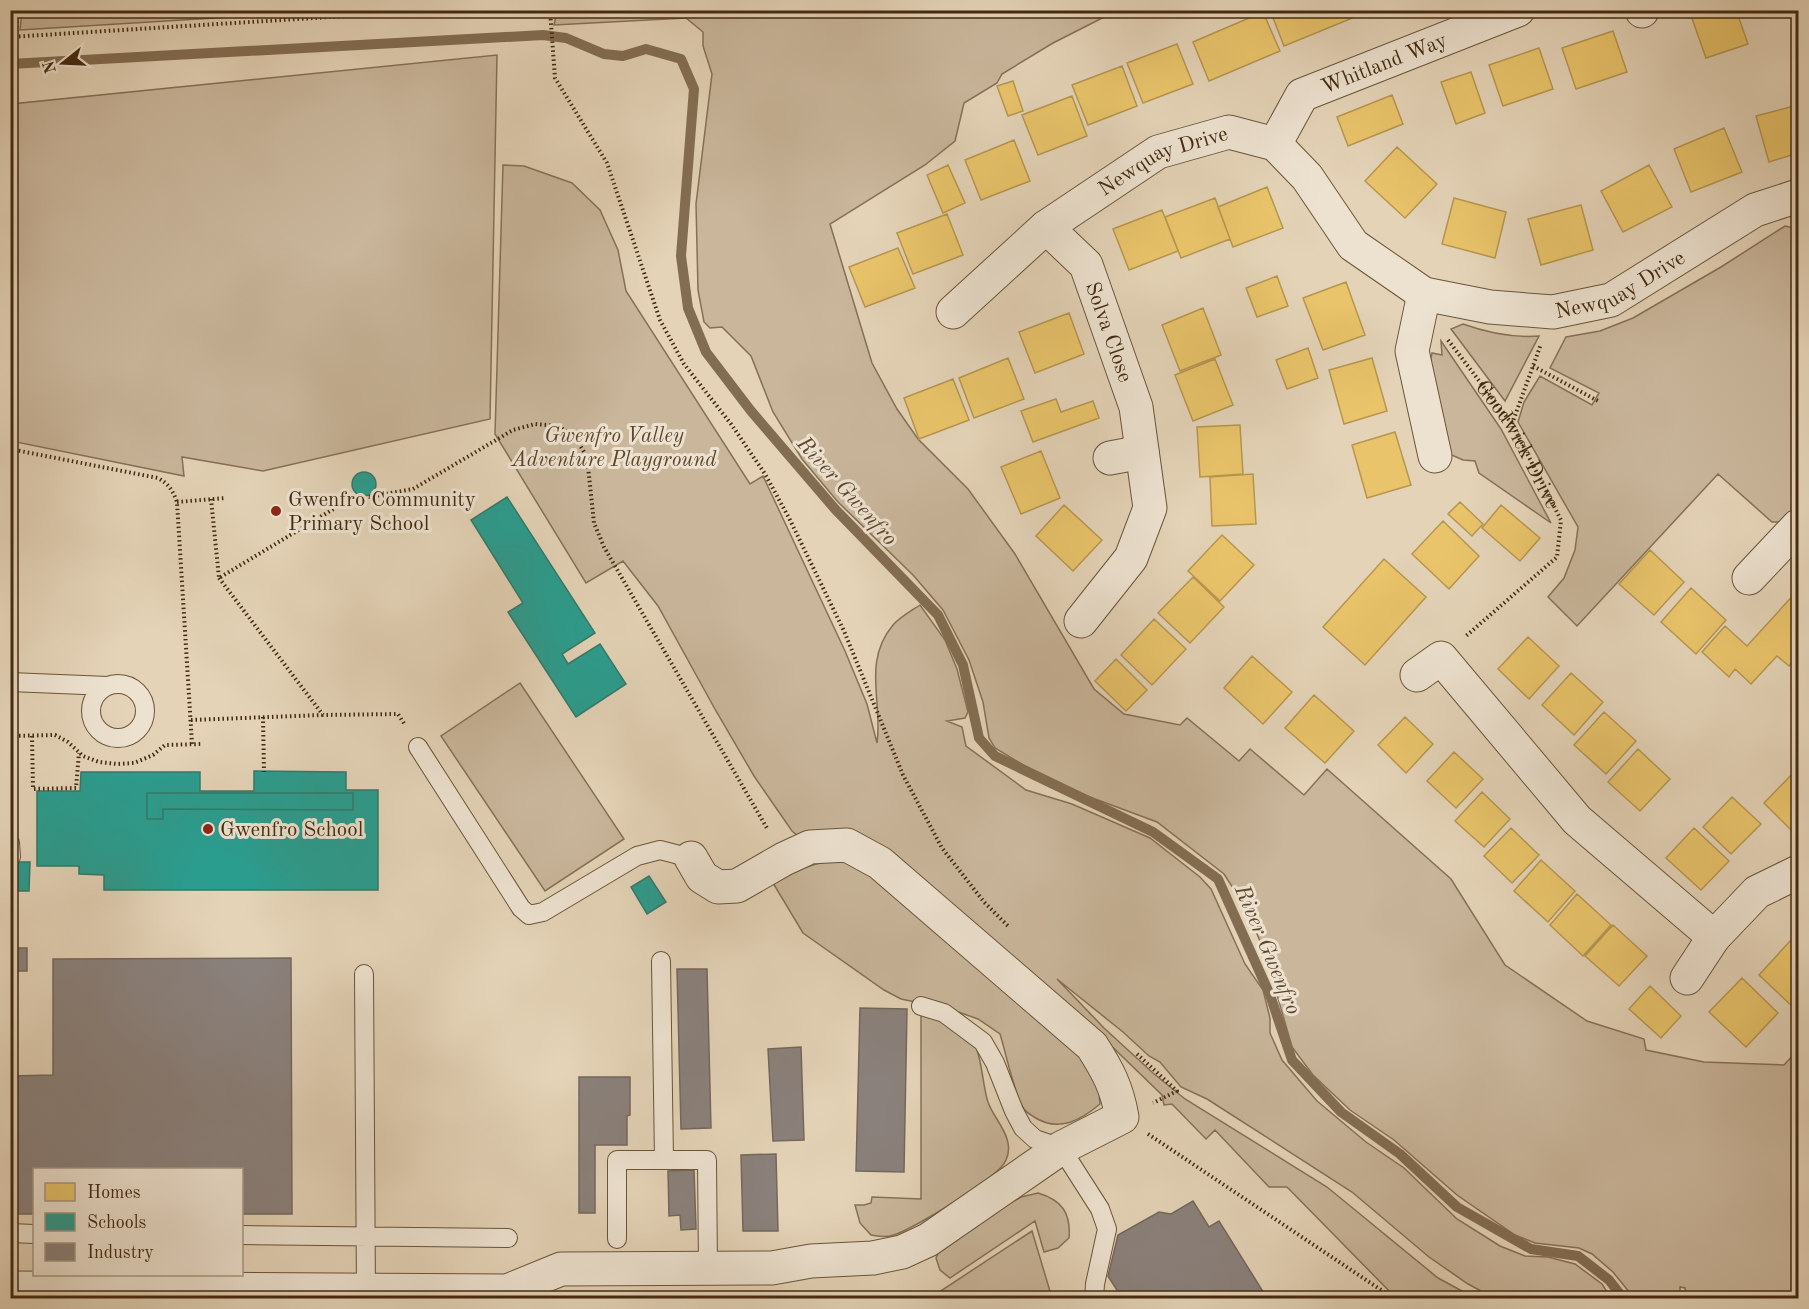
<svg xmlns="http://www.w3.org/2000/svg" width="1809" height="1309" font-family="'Old Standard TT',serif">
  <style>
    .green { fill: #c9b69b; stroke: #867056; stroke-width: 1.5 }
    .homes { fill: #e9c46a; stroke: #b7964f; stroke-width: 1.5 }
    .schools { fill: #2a9d8f; stroke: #327a69; stroke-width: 1.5 }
    .industry { fill: #8a817c; stroke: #75675c; stroke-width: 1.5 }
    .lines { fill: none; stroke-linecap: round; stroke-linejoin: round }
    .stream { stroke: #836d52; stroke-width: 10 }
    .service-casing { stroke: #6b543a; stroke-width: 20 }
    .minor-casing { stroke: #6b543a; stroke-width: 35 }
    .path { stroke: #432a10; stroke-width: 4; stroke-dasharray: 1.5 3; stroke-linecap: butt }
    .service { stroke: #ede2d0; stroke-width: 18 }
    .minor { stroke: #ede2d0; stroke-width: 33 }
    .poi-dot { fill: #8f2418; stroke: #ede2d0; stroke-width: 2 }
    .labels { text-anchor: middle; stroke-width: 6; stroke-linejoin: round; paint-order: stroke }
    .street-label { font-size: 21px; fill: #432a10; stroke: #ede2d0 }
    .park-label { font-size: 21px; font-style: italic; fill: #5e462c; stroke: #ede2d0 }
    .poi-label { font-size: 21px; fill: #432a10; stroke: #ede2d0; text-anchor: start }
    .water-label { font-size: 22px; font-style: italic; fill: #5e462c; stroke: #ede2d0 }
  </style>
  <rect width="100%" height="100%" fill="#e4d3b7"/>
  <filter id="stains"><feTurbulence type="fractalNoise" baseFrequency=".00333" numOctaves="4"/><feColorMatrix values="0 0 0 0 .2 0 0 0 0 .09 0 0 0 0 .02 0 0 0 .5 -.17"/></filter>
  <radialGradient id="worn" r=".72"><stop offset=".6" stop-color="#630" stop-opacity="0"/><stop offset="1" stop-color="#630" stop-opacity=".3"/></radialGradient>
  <path class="green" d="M22,11V10L331,11L20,30Z
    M557,11H1116L1053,43L1002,74L997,83L964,103L955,141L925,165L830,224L872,363L897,409L918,439L968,489L1015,554L1094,689L1124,714L1180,725L1187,718L1239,761L1250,749L1304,795L1327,769L1451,879L1505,965L1587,1021L1644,1039L1646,1050L1704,1062L1784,1065L1798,1050V1298H1686L1685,1288L1680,1287V1298H1634L1613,1272L1592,1254L1579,1248L1535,1243L1515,1235L1457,1195L1394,1140L1350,1110L1313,1075L1292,1047L1265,953L1246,908L1224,874L1157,822L1055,784L995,748L989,738L983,702L969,660L943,610L913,575L838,502L802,459L773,412L751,356L722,327L710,328L704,322L698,290L696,204L712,74L703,46V32L686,18L554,25Z
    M497,55L490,419L263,471L182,457L184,476L11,441V104Z
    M503,165L524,166L572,183L600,210L618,250L626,291L750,484L763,476L845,651L867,704L877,743C883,702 862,662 893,625C900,617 911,611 920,605L945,640L957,669L968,712L965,718L947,721L962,727L966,746L1026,790L1072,804L1150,838L1200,877L1211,889L1245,964L1263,990L1270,1018V1033L1282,1060L1317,1101L1366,1142L1404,1168L1457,1219L1500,1246L1525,1256L1548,1257L1575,1264L1602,1284L1611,1298H1494L1468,1284L1429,1257L1352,1192L1207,1099L1181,1087L1160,1062L1149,1056L1123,1032L1057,979L1104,1028L1153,1073L1185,1099L1327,1187L1438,1278L1475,1298H1396L1287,1187H1269L1215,1130L1206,1139L1172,1104L1164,1105L1162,1095L1098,1033L946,906L798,836L792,831L754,776L716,711L658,606L623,561L586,583L495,434Z
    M1785,226L1798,229V516L1788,522H1772L1718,474L1577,626L1548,597L1564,578L1575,550L1578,527L1518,422L1524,402L1540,376L1592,405L1599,393L1550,368L1566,337L1600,331L1633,318L1721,267Z
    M1463,324C1488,333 1512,338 1539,336L1505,401L1451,329Z
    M1441,341L1501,429L1551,523L1479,473L1475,461L1463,460L1447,453L1428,378L1432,353L1442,355Z
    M520,683L624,839L545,891L441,736Z
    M841,860L861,865L1079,1046L1097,1074L1100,1104C1081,1120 1059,1133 1034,1117C1031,1115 1026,1112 1024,1109C1014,1094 1006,1053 1000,1034L978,1019L950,1009L901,999L884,990L803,933L773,883C796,871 815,861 841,860Z
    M921,1010C933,1017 960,1028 969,1036C982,1048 982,1085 988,1102C994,1120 1016,1138 1006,1160C999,1178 913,1229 894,1235C887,1238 878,1236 871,1235L860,1223L855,1205H864L871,1203L872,1197L921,1199Z
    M1038,1193C1062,1200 1071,1213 1069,1238L1058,1248L1044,1252L1035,1221L950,1278L940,1270L936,1258L943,1242L1021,1197Z
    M1032,1231L1052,1298H930Z"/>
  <path class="homes" d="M1270,10H1372L1284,46Z
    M1689,10H1736L1748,44L1706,58Z
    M1263,12L1280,51L1209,81L1193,42Z
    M1613,31L1627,72L1576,89L1562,48Z
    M1177,44L1193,84L1143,103L1127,63Z
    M1539,48L1553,89L1503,106L1489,65Z
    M1122,66L1137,106L1088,125L1072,85Z
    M1471,72L1485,113L1456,124L1441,82Z
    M1013,81L1023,111L1008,116L997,86Z
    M1392,95L1403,124L1348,146L1337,117Z
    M1072,96L1087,136L1038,155L1022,115Z
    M1798,105V153L1769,162L1756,116Z
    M1724,128L1742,172L1691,192L1674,149Z
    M1014,140L1030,181L981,200L965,160Z
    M1397,147L1437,184L1405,218L1365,181Z
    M948,165L965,203L943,213L927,175Z
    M1649,165L1672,207L1623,232L1601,191Z
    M1267,187L1283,228L1233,247L1218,207Z
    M1215,198L1230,239L1181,258L1165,217Z
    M1454,198L1506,212L1495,258L1442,244Z
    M1581,205L1593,250L1541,265L1528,219Z
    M1162,210L1178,251L1129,270L1113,229Z
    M947,214L963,255L913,274L897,233Z
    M898,248L915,288L865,307L849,267Z
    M1277,276L1288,306L1257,317L1246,288Z
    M1346,282L1365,335L1323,350L1303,298Z
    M1203,308L1221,355L1180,371L1162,325Z
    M1069,313L1084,354L1035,373L1019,332Z
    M1308,348L1318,378L1287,389L1276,360Z
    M1008,358L1024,399L974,418L959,378Z
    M1372,358L1387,411L1344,424L1329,370Z
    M1215,359L1233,405L1193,421L1175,375Z
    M953,379L969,420L919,439L904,398Z
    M1056,399L1061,412L1093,401L1099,418L1033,442L1021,411Z
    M1240,425L1243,474L1200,477L1197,427Z
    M1395,432L1411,485L1367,498L1352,445Z
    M1041,451L1060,498L1021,514L1001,467Z
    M1253,474L1256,524L1212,526L1210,477Z
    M1460,502L1483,524L1472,536L1448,514Z
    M1064,505L1102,540L1073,571L1036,536Z
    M1501,505L1540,538L1520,561L1482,528Z
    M1443,521L1479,556L1449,589L1412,554Z
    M1222,535L1254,565L1220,601L1188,571Z
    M1650,550L1684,582L1654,615L1619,584Z
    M1384,559L1426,597L1365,665L1323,627Z
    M1193,577L1224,607L1190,643L1158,613Z
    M1691,588L1726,620L1696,654L1661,622Z
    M1798,590V655L1789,666L1777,656L1751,684L1735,669L1729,677L1702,652L1725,626L1747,646Z
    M1154,619L1186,649L1152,685L1121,655Z
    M1528,637L1559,666L1529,699L1498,669Z
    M1252,656L1292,692L1263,724L1224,688Z
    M1116,659L1147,690L1126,711L1095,681Z
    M1571,673L1603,702L1574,735L1542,705Z
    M1314,695L1354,731L1325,763L1285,728Z
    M1604,712L1636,741L1606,774L1574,745Z
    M1405,717L1433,744L1406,773L1378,745Z
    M1638,749L1670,779L1640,811L1608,782Z
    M1454,752L1483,779L1456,808L1427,781Z
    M1798,768V837L1764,803Z
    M1482,792L1510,819L1484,847L1455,821Z
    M1732,797L1761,824L1731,854L1703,827Z
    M1511,828L1539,855L1512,883L1484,856Z
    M1694,828L1729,861L1701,890L1666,858Z
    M1541,860L1575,891L1548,922L1514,891Z
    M1577,894L1611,925L1583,956L1550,925Z
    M1613,925L1647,956L1619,986L1585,956Z
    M1791,940L1798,947V1006L1795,1009L1759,975Z
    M1742,978L1778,1013L1746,1047L1709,1012Z
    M1650,986L1681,1016L1661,1038L1629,1009Z"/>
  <path class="schools" d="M352 484a12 12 0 1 1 24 0a12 12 0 1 1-24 0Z
    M507,497L595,633L562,654L568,664L600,644L626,684L576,717L508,612L523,603L471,520Z
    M254,771L346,772V790H378V890H104V875L79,874V866H37V791H80L81,772H200V791H254Z
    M147,793H353V810L163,809V819H147Z
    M10,862H30L29,891H10Z
    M649,876L666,902L647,914L631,887Z"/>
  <path class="industry" d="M10,948H27V971H10Z
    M291,958L292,1214H242V1170H34V1214H10V1076L53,1075V959Z
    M677,969H707L711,1128L681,1129Z
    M860,1008L907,1009L904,1172L856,1171Z
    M801,1047L804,1140L773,1141L768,1049Z
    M579,1077H630V1115L627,1116V1145H595V1213H579Z
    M776,1154L778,1231H743L741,1155Z
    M694,1170L696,1229L681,1230L680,1215L669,1216L668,1171Z
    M1193,1201L1209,1227L1219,1221L1267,1298H1122L1108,1276L1118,1235L1159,1212L1171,1214Z"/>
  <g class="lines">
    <path class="stream" d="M10,64L543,35L566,38L604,54L623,56L646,49L681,59L694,89L681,256L688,308L706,352L751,411L835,509L938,615L963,665L979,738L995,756L1153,832L1218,879L1270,995L1292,1060L1341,1112L1400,1154L1457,1207L1531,1249L1578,1256L1609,1280L1623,1298"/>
    <defs>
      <path id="service" d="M10,682L108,686
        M91 711a27 27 0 1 1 54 0a27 27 0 1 1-54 0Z
        M418,747L521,908L529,915L543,912L637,856L660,850L691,858
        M10,843L11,857
        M661,961L664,1160H707L708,1268
        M364,974L366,1297
        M921,1006L944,1013L983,1042L995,1063L1014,1111L1023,1128L1035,1139L1061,1148L1100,1209L1107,1229L1095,1284L1094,1298
        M10,1233L34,1234
        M242,1235L508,1238
        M617,1239V1160H664"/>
      <g id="minor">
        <path d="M1642,10V11"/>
        <path id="s2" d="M1275,144L1302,95L1518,10"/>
        <path id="s3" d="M1046,227L1086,265L1136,407L1150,508L1131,558L1081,621"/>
        <path d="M1424,294L1412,351L1435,456"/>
        <path id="s4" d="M953,312L1046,227L1158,152L1229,132L1275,144L1307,177L1353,245L1424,294L1490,307L1553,312L1611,300L1755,210L1798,196"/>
        <path d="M1110,458L1142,452"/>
        <path d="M1749,578L1798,526"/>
        <path d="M1417,675L1441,658L1577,820L1714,937"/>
        <path d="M1687,978L1714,937L1757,892L1798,872"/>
        <path d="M10,1288L507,1291L561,1269L772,1268L811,1261L873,1258L902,1252L928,1240L1061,1148L1122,1117C1117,1088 1108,1071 1092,1046L880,863L847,845L810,847L784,859L737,886L718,887L702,877L691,858"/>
      </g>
    </defs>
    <use href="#service" class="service-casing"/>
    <use href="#minor" class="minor-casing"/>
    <g class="path">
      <path d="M550,10L555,78L607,163L660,320L684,364L731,424L765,474L789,518L844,631L903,775L942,848L984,902L1008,926"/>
      <path d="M16,36L18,10"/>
      <path d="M10,37L442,10"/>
      <path id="s1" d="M1448,340L1512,424L1561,520L1557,557L1466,636"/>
      <path d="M1533,366L1600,402"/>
      <path d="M1512,424L1541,344"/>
      <path d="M10,449L158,478C169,484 173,491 177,502L192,744"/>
      <path d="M211,499L219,578L355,496L369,497L413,489L513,430L535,424L558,426L575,437L587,457L594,523L604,547L768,830"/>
      <path d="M177,502L225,498"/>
      <path d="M219,578L323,715L398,714L405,725"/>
      <path d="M263,717L264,772"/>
      <path d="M191,720L322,715"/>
      <path d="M10,736L55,735L68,742L83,756L99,762L117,764L134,763L153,755L165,745L203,744"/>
      <path d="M32,736L33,789L76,788L79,753"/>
      <path d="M1137,1054L1177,1091L1153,1103"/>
      <path d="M1148,1134L1393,1298"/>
    </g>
    <use href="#service" class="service"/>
    <use href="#minor" class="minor"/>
  </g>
  <g class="poi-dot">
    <circle cx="276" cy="511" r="6"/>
    <circle cx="208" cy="829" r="6"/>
  </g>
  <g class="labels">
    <g class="street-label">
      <text dy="7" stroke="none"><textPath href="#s2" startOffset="144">Whitland Way</textPath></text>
      <text dy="7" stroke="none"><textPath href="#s4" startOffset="262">Newquay Drive</textPath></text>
      <text dy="7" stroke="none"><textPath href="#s4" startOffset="800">Newquay Drive</textPath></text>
      <text dy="7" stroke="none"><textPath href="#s3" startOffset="126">Solva Close</textPath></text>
      <text dy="7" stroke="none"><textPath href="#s1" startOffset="126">Goodwick Drive</textPath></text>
    </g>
    <g class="park-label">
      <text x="614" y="442">Gwenfro Valley<tspan x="614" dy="24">Adventure Playground</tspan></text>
    </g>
    <g class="poi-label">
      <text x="288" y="506">Gwenfro Community<tspan x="288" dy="24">Primary School</tspan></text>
      <text x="220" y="836">Gwenfro School</text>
    </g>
    <g class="water-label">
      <text transform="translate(848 490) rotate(48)" y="8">River Gwenfro</text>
      <text transform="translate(1269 949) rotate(67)" y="8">River Gwenfro</text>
    </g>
  </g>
  <rect width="1809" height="1309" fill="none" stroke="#e4d3b7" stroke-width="36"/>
  <rect x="12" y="12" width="1785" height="1285" fill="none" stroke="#432a10" stroke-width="3"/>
  <rect x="18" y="18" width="1773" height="1273" fill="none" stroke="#432a10" stroke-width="1.5"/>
  <rect x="33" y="1168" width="210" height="108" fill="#ede2d0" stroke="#a99883" stroke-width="1.5"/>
  <rect x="45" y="1183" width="30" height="18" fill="#e9c46a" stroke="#a99883" stroke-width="1.5"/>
  <text x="87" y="1198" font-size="18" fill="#432a10">Homes</text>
  <rect x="45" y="1213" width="30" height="18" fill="#2a9d8f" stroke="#a99883" stroke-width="1.5"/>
  <text x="87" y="1228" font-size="18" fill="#432a10">Schools</text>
  <rect x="45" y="1243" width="30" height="18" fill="#8a817c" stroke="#a99883" stroke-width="1.5"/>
  <text x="87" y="1258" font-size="18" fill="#432a10">Industry</text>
  <g transform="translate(63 63) rotate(252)" stroke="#ede2d0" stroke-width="4.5" paint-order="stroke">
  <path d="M0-4.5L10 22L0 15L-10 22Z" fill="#432a10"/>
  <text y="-9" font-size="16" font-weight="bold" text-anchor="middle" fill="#432a10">N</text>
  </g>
  <rect width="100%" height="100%" filter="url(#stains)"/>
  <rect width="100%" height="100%" fill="url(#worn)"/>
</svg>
